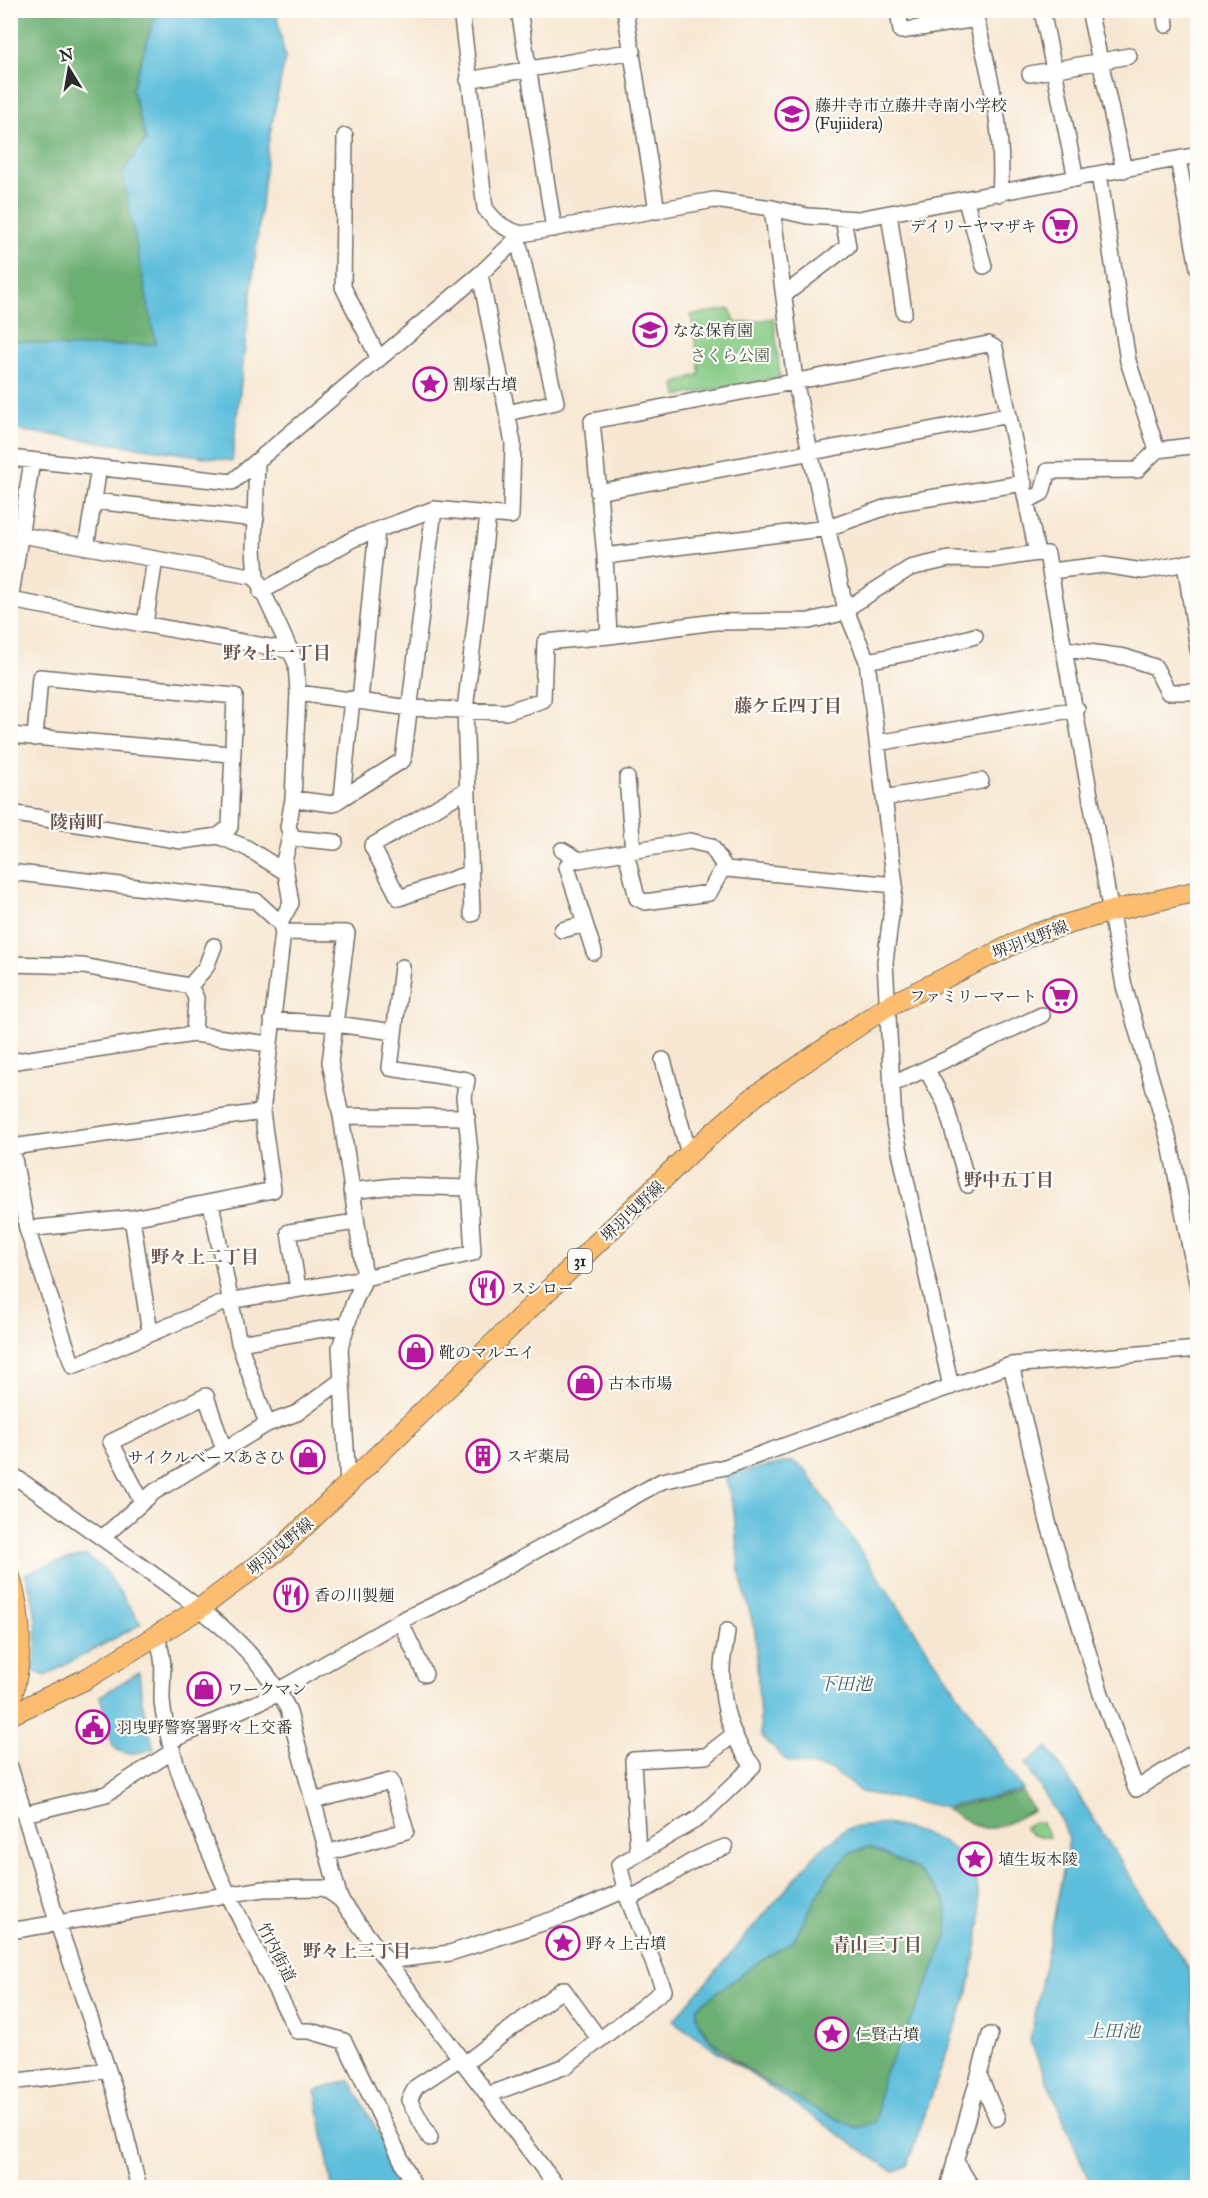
<svg xmlns="http://www.w3.org/2000/svg" width="1208" height="2198" font-family="'IM FELL Great Primer','Noto Serif JP',serif">
  <style>
    .green { fill: #86cb85; stroke: #587b58; stroke-width: 1.5 }
    .forest { fill: #6caf72; stroke: #4c6d4e; stroke-width: 1.5 }
    .water { fill: #5dbedc; stroke: #447484; stroke-width: 1.5; fill-rule: evenodd }
    .lines { fill: none; stroke-linecap: round; stroke-linejoin: round }
    .minor-casing { stroke: #726d65; stroke-width: 18 }
    .major-casing { stroke: #726d65; stroke-width: 22 }
    .minor { stroke: #fff; stroke-width: 15 }
    .major { stroke: #fcbd6f; stroke-width: 20 }
    .labels { text-anchor: middle; stroke-width: 4.5; stroke-linejoin: round; paint-order: stroke }
    .shield { fill: #fdfcf7; stroke: #6a6a68; stroke-width: 1.5 }
    .shield-label { font-size: 15px; font-weight: bold; fill: #2b2b2b }
    .poi-label { font-size: 16px; fill: #2b2b2b; stroke: #fdfcf7; text-anchor: start }
    .park-label { font-size: 16px; fill: #465b46; stroke: #fdfcf7 }
    .street-label { font-size: 16px; fill: #2b2b2b; stroke: #fdfcf7 }
    .neighbourhood-label { font-size: 18px; font-weight: bold; fill: #6b5653; stroke: #fdfcf7 }
    .water-label { font-size: 18px; font-style: italic; fill: #3c5e69; stroke: #fdfcf7 }
  </style>
  <rect width="100%" height="100%" fill="#fdfcf7"/>
  <filter id="ink" filterUnits="userSpaceOnUse"><feTurbulence type="fractalNoise" baseFrequency=".0167" numOctaves="2"/><feDisplacementMap in="SourceGraphic" scale="12" xChannelSelector="R" yChannelSelector="G"/><feConvolveMatrix kernelMatrix="1 2 1 2 8 2 1 2 1" color-interpolation-filters="sRGB"/></filter>
  <filter id="wash" filterUnits="userSpaceOnUse"><feTurbulence type="fractalNoise" baseFrequency=".008" numOctaves="4" result="noise"/><feDisplacementMap in="SourceGraphic" scale="24" xChannelSelector="R" yChannelSelector="G"/><feGaussianBlur stdDeviation="1.35" result="paint"/><feColorMatrix in="noise" values="0 0 0 0 0 0 0 0 0 0 0 0 0 0 0 0 0 1.4 0 .05"/><feComposite in="paint" operator="in"/></filter>
  <g filter="url(#wash)">
    <rect width="100%" height="100%" fill="#f7e7d2"/>
    <path class="green" d="M730,309L736,324L774,318L780,378L677,396L675,384L700,374L691,315Z
      M1034,1822L1042,1823L1049,1837C1039,1838 1030,1836 1024,1827Z"/>
    <path class="forest" d="M11,11H157L132,89L146,140L122,173L157,344L66,347L11,340Z
      M1022,1792L1033,1810C988,1834 990,1835 946,1809Z
      M869,1847L917,1869L946,1901L948,1934L920,2002L882,2079L876,2122L857,2128L789,2097L745,2068L712,2040L697,2020V2007L757,1963L793,1941L828,1876L851,1852Z"/>
    <path class="water" d="M157,10L276,11L285,58L268,144L232,461L11,429V340L66,347L156,344L122,173L146,140L132,89Z
      M793,1461L806,1471L1023,1790L947,1807L861,1792L832,1770L787,1761L761,1736L755,1632L739,1571L734,1511L725,1475Z
      M86,1555L105,1570L141,1624L45,1676L33,1671C39,1636 38,1608 25,1574L51,1564Z
      M139,1672L142,1702L154,1749C140,1752 124,1758 113,1746L100,1696Z
      M1048,1747L1190,1971L1198,2088V2183L1187,2187H1092L1030,2041L1069,1840L1062,1821L1025,1764Z
      M886,1824C923,1832 946,1839 975,1866L981,1919L969,1988L907,2166L894,2172L673,2021L817,1853L847,1828ZM869,1847L917,1869L946,1901L948,1934L920,2002L882,2079L876,2122L857,2128C817,2110 715,2064 698,2021C696,2017 697,2011 697,2007L757,1963L793,1941L828,1876L851,1852Z
      M350,2080L407,2187H332L316,2091Z"/>
  </g>
  <g filter="url(#ink)">
    <g class="lines">
      <defs>
        <path id="minor" d="M461,10L485,208C496,223 504,229 522,234L714,200L772,208L807,216L858,219L1198,155
          M519,10L554,229
          M625,10L657,211
          M898,10L901,31L976,19
          M974,10C989,71 1005,131 1000,194
          M1089,10L1124,170
          M1164,10L1166,25
          M1043,15L1076,179
          M1030,74L1129,56
          M468,80L633,51
          M345,136L343,287L378,357
          M1178,159L1198,268
          M1099,174L1128,361L1157,450
          M966,201L984,266
          M772,208L795,380L810,452L846,610L867,661L895,885L885,962L894,1124L951,1387
          M889,214L904,312
          M784,295L848,246L843,219
          M507,413L556,402L518,240
          M10,458L232,482L480,274L522,234
          M257,461L254,549L256,577L296,663L298,693L293,799L288,827L293,838L335,842
          M598,492L1009,415
          M94,501L256,519
          M1027,501L1042,493L1048,471L1137,470L1157,450L1198,445
          M10,533L256,577
          M86,547L99,468
          M1037,553L991,560L949,559L910,568L838,614L809,621L715,622L609,636L605,556L592,421L988,344L995,348L1037,553L1047,554L1050,571L1124,986L1170,1144L1198,1288
          M605,556L828,528L898,503L1024,483
          M1185,563L1198,650
          M1050,571L1103,565L1143,571L1198,561
          M261,592L353,539L434,509L511,516L513,443L480,274
          M10,600L292,651
          M10,601L32,461
          M145,624L155,559
          M1066,649L1125,657L1155,667L1168,692H1198
          M867,661L928,649L975,636
          M298,693L410,708L506,712L543,700L545,642L609,636
          M352,699L342,798L403,760L434,509
          M360,700L377,530
          M10,735L230,754
          M877,743L1077,709
          M627,778L633,851
          M468,789L372,846L399,898L470,873
          M884,798L981,781
          M293,799L333,804L342,798
          M10,813L182,841L218,836L230,827L235,696L40,677L35,738
          M218,836L247,848L285,872
          M562,850L579,860L690,841L711,846L726,869L895,885
          M626,852L637,898L645,902L709,893L724,866
          M574,857L567,867L594,952
          M10,872L256,901L280,923L283,932L262,1112L273,1190L132,1218L27,1229
          M472,914L465,710L488,515
          M280,923L291,903L284,861L291,834
          M562,930L585,924
          M283,932L347,933L330,1062L341,1116L365,1278L353,1305L340,1348L348,1484
          M10,964L83,966L190,986L196,998L194,1034
          M190,986L206,967L214,946
          M272,1020L336,1024L394,1032
          M663,1060L689,1154
          M10,1062L194,1034L269,1044
          M926,1069L945,1103L968,1185
          M891,1085L1042,1015
          M341,1116L467,1117
          M10,1137L27,1229L73,1366L228,1301L365,1278L473,1253L469,1188L471,1161L464,1097L467,1080L390,1068L402,967
          M12,1147L262,1112
          M351,1191L394,1186L469,1188
          M211,1203L239,1343L267,1424L297,1413L342,1380
          M132,1218L150,1333
          M298,1289L289,1232L356,1222
          M239,1343L347,1325
          M1011,1365L1048,1522L1101,1694L1136,1789L1198,1750
          M10,1473C50,1501 90,1530 130,1558C190,1601 255,1642 288,1709L340,1899L558,2188
          M142,1502L111,1442L206,1396L224,1450
          M102,1538L154,1492L267,1424
          M400,1621L425,1674
          M156,1635C166,1662 162,1671 162,1698C162,1712 167,1729 170,1743C199,1845 249,1937 297,2031H310L344,2041L415,2188
          M279,1690L400,1621L457,1594L662,1481L725,1467L1011,1365L1198,1349
          M170,1741L280,1693
          M10,1767L58,1924L114,2088L139,2188
          M313,1801L391,1781L406,1831L327,1853
          M25,1814L106,1794L173,1751
          M638,1854L633,1760L706,1756L733,1735
          M628,1899C664,1883 684,1860 725,1847
          M10,1931L263,1889L324,1888L340,1899
          M387,1961L450,1953L570,1914L625,1890
          M464,2064L563,1989L599,2039
          M979,2075L997,2118
          M10,2082L108,2070
          M488,2095L566,2066L664,1990L628,1899L619,1865L699,1818L753,1766C731,1738 721,1705 722,1669C722,1657 726,1644 727,1631
          M430,2138L409,2100L416,2087L460,2058
          M955,2160L972,2188
          M948,2188L990,2035"/>
        <path id="major" d="M10,1577C23,1620 23,1660 10,1704
          M10,1715L86,1679L199,1609L284,1546L689,1154L755,1096L886,1007L1034,934L1112,911L1198,891"/>
      </defs>
      <use href="#minor" class="minor-casing"/>
      <use href="#major" class="major-casing"/>
      <use href="#minor" class="minor"/>
      <use href="#major" class="major"/>
    </g>
  </g>
  <defs>
    <symbol id="school-ring" viewBox="-11 -11 22 22"><circle r="9.5" fill="#fdfcf7" stroke="#b5179e" stroke-width="1.5"/><path d="M0-5L7-2L0 1L-7-2ZM-4 1L0 2.5L4 1V4Q0 6-4 4Z" fill="#b5179e"/></symbol>
    <symbol id="supermarket-ring" viewBox="-11 -11 22 22"><circle r="9.5" fill="#fdfcf7" stroke="#b5179e" stroke-width="1.5"/><path d="M-6-5.5h2.5l.6 2H6L4.5 2H-2.5L-4.4-4H-6ZM-1.5 3.2a1.3 1.3 0 1 0 .1 0ZM3 3.2a1.3 1.3 0 1 0 .1 0Z" fill="#b5179e"/></symbol>
    <symbol id="sight-ring" viewBox="-11 -11 22 22"><circle r="9.5" fill="#fdfcf7" stroke="#b5179e" stroke-width="1.5"/><path d="M0-6L1.8-2.2L6-1.7L2.9 1.2L3.7 5.4L0 3.3L-3.7 5.4L-2.9 1.2L-6-1.7L-1.8-2.2Z" fill="#b5179e"/></symbol>
    <symbol id="restaurant-ring" viewBox="-11 -11 22 22"><circle r="9.5" fill="#fdfcf7" stroke="#b5179e" stroke-width="1.5"/><path d="M-5-6h1v4h1v-4h1v4h1v-4h1v5L-1.5 .5V6h-2V.5L-5-1ZM5-6V6H3V1.5H1.5Q1.5-4 5-6Z" fill="#b5179e"/></symbol>
    <symbol id="shop-ring" viewBox="-11 -11 22 22"><circle r="9.5" fill="#fdfcf7" stroke="#b5179e" stroke-width="1.5"/><path d="M-5-2.5h2.3a2.7 3.5 0 0 1 5.4 0H5L5.5 6h-11ZM-1.5-2.5h3a1.5 2.3 0 0 0-3 0Z" fill="#b5179e"/></symbol>
    <symbol id="building-ring" viewBox="-11 -11 22 22"><circle r="9.5" fill="#fdfcf7" stroke="#b5179e" stroke-width="1.5"/><path d="M-4-6H4V6H1V3H-1V6H-4ZM-2.5-4.3h1.7v1.8h-1.7ZM.8-4.3h1.7v1.8H.8ZM-2.5-1h1.7V.8h-1.7ZM.8-1h1.7V.8H.8Z" fill="#b5179e"/></symbol>
    <symbol id="civic-ring" viewBox="-11 -11 22 22"><circle r="9.5" fill="#fdfcf7" stroke="#b5179e" stroke-width="1.5"/><path d="M-.6-6.5H3V-4.5H.6V-3L4-1V1h2V6H-6V1h2V-1L-.6-3ZM-1.2 2.5V6h2.4V2.5Z" fill="#b5179e"/></symbol>
  </defs>
  <g fill-rule="evenodd">
    <use href="#school-ring" x="773" y="95" width="38" height="38"/>
    <use href="#supermarket-ring" x="1041" y="207" width="38" height="38"/>
    <use href="#school-ring" x="631" y="311" width="38" height="38"/>
    <use href="#sight-ring" x="411" y="365" width="38" height="38"/>
    <use href="#supermarket-ring" x="1041" y="977" width="38" height="38"/>
    <use href="#restaurant-ring" x="468" y="1269" width="38" height="38"/>
    <use href="#shop-ring" x="397" y="1333" width="38" height="38"/>
    <use href="#shop-ring" x="566" y="1364" width="38" height="38"/>
    <use href="#building-ring" x="464" y="1437" width="38" height="38"/>
    <use href="#shop-ring" x="289" y="1438" width="38" height="38"/>
    <use href="#restaurant-ring" x="272" y="1576" width="38" height="38"/>
    <use href="#shop-ring" x="185" y="1670" width="38" height="38"/>
    <use href="#civic-ring" x="74" y="1708" width="38" height="38"/>
    <use href="#sight-ring" x="956" y="1840" width="38" height="38"/>
    <use href="#sight-ring" x="544" y="1924" width="38" height="38"/>
    <use href="#sight-ring" x="813" y="2015" width="38" height="38"/>
  </g>
  <g class="labels">
    <rect class="shield" x="568" y="1249" width="24" height="24" rx="4.5"/>
    <g class="shield-label">
      <text x="580" y="1266">31</text>
    </g>
    <g class="poi-label">
      <text x="815" y="111">藤井寺市立藤井寺南小学校<tspan x="815" dy="18">(Fujiidera)</tspan></text>
      <text x="1037" y="232" text-anchor="end">デイリーヤマザキ</text>
      <text x="673" y="336">なな保育園</text>
      <text x="453" y="390">割塚古墳</text>
      <text x="1037" y="1002" text-anchor="end">ファミリーマート</text>
      <text x="510" y="1294">スシロー</text>
      <text x="439" y="1358">靴のマルエイ</text>
      <text x="608" y="1389">古本市場</text>
      <text x="506" y="1462">スギ薬局</text>
      <text x="285" y="1463" text-anchor="end">サイクルベースあさひ</text>
      <text x="314" y="1601">香の川製麺</text>
      <text x="227" y="1695">ワークマン</text>
      <text x="116" y="1733">羽曳野警察署野々上交番</text>
      <text x="998" y="1865">埴生坂本陵</text>
      <text x="586" y="1949">野々上古墳</text>
      <text x="855" y="2040">仁賢古墳</text>
    </g>
    <g class="park-label">
      <text x="730" y="361">さくら公園</text>
    </g>
    <g class="street-label">
      <text transform="translate(1030 939) rotate(-21)" y="6">堺羽曳野線</text>
      <text transform="translate(632 1211) rotate(-44)" y="6">堺羽曳野線</text>
      <text transform="translate(280 1546) rotate(-40)" y="6">堺羽曳野線</text>
      <text transform="translate(277 1952) rotate(63)" y="6">竹内街道</text>
    </g>
    <g class="neighbourhood-label">
      <text x="277" y="659">野々上一丁目</text>
      <text x="788" y="712">藤ケ丘四丁目</text>
      <text x="77" y="828">陵南町</text>
      <text x="1009" y="1186">野中五丁目</text>
      <text x="205" y="1263">野々上二丁目</text>
      <text x="877" y="1951">青山三丁目</text>
      <text x="357" y="1957">野々上三丁目</text>
    </g>
    <g class="water-label">
      <text x="845" y="1690">下田池</text>
      <text x="1113" y="2037">上田池</text>
    </g>
  </g>
  <rect width="1208" height="2198" fill="none" stroke="#fdfcf7" stroke-width="36"/>
  <g transform="translate(69 69) rotate(349)" stroke="#fdfcf7" stroke-width="4.5" paint-order="stroke">
  <path d="M0-4.5L10 22L0 15L-10 22Z" fill="#2b2b2b"/>
  <text y="-9" font-size="16" font-weight="bold" text-anchor="middle" fill="#2b2b2b">N</text>
  </g>
</svg>
